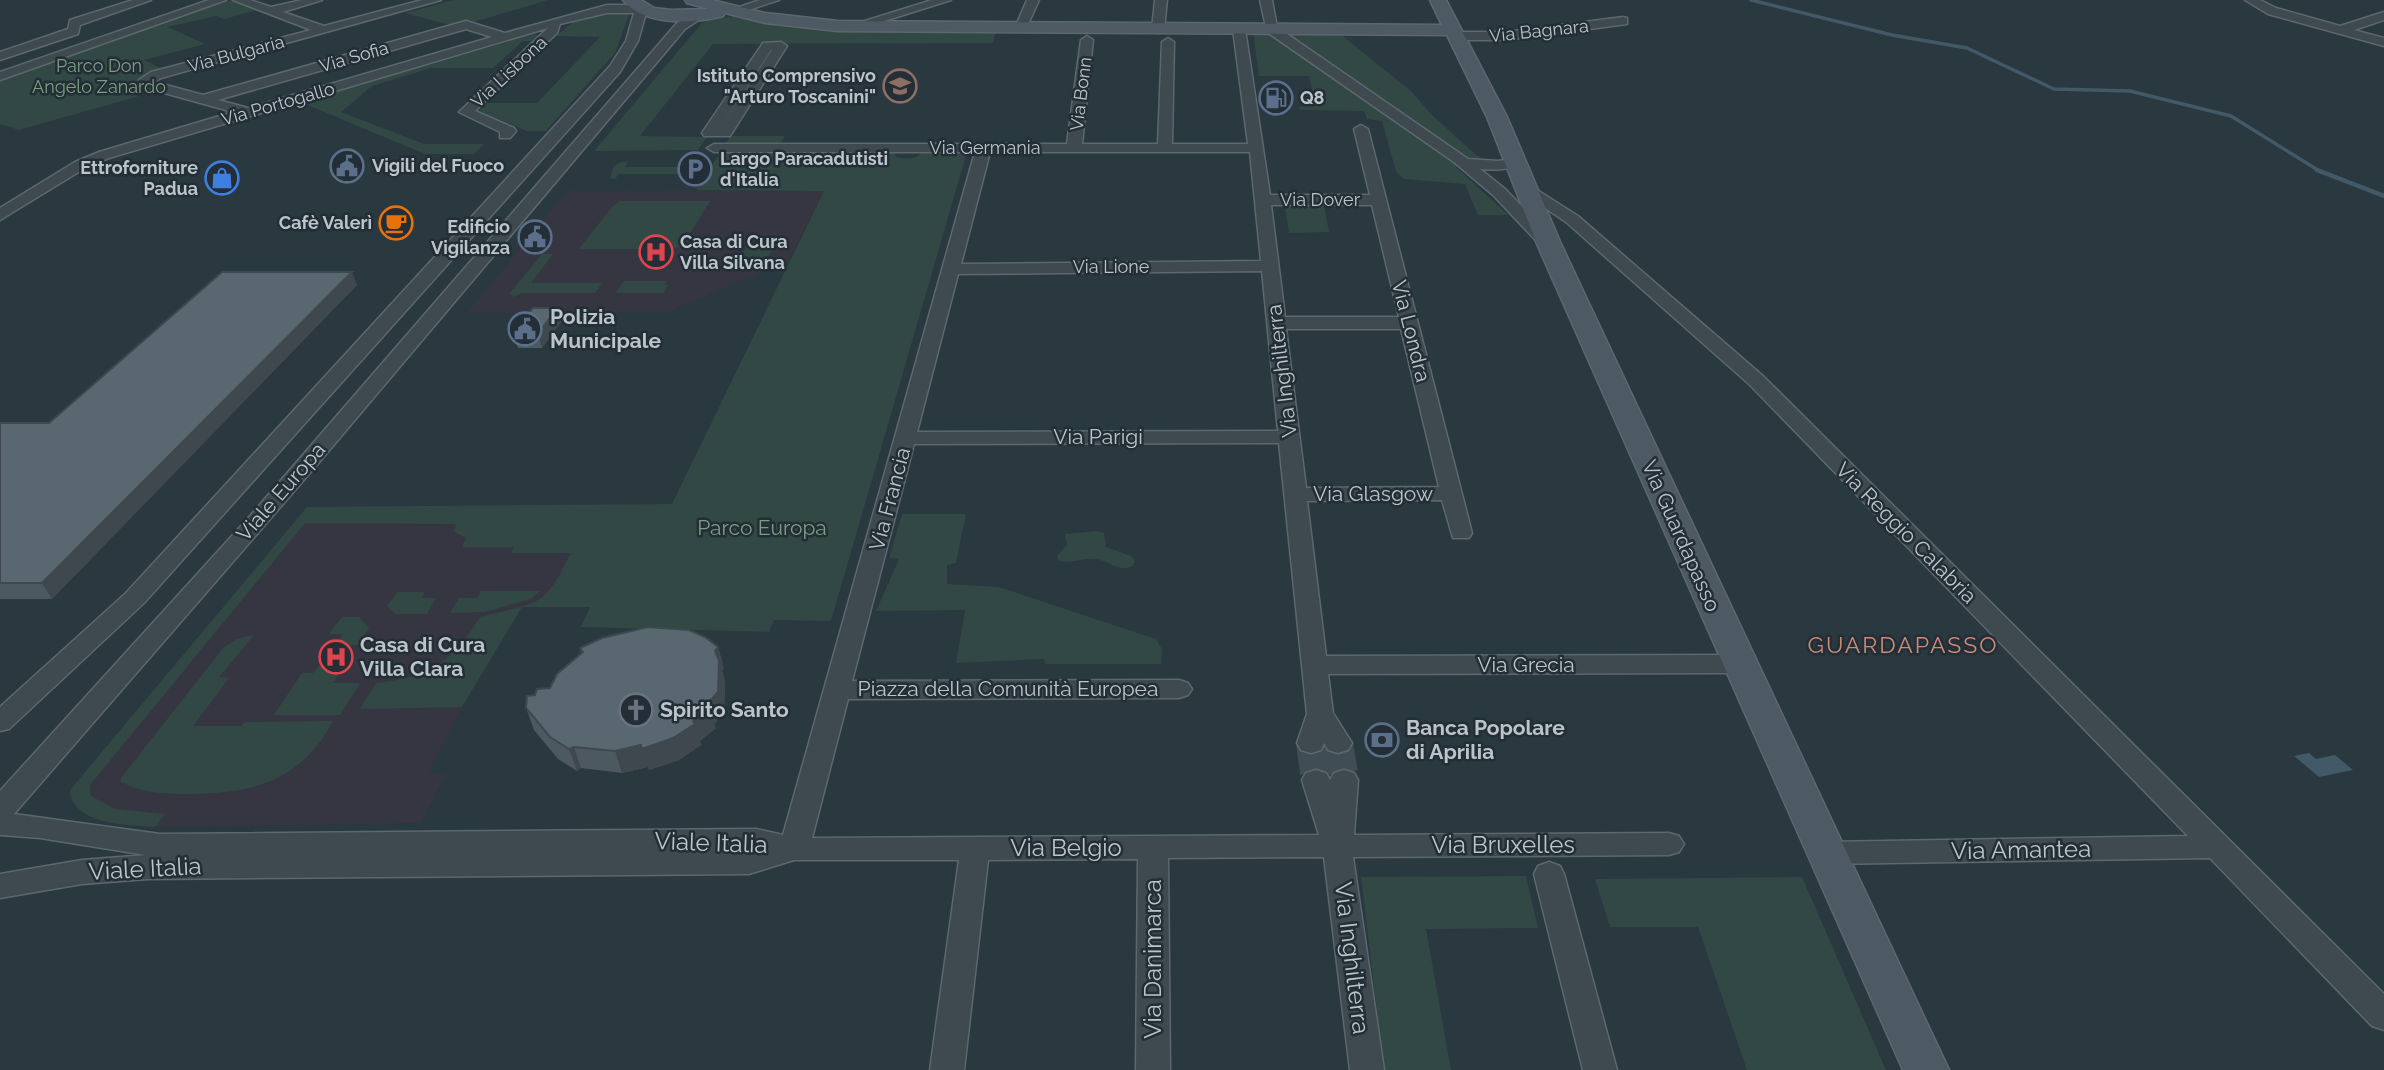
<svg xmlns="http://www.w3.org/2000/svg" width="2384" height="1070" font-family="Raleway,sans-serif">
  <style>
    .medical { fill: #363642 }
    .green { fill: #324844 }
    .water { fill: #425967 }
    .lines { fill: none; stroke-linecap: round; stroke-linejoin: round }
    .stream-far1 { stroke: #425967; stroke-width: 3.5 }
    .stream { stroke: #425967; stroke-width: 4.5 }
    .street-tunnel { stroke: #404d55; stroke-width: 30; stroke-dasharray: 30 15; stroke-linecap: butt }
    .street-casing { stroke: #5c676e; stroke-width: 3 }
    .secondary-casing { stroke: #5c676e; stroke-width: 3 }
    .street { fill: #3e4950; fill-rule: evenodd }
    .secondary { fill: #4d5963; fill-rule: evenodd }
    .wall { fill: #4d5960 }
    .shaded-wall { fill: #3e484e }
    .building { fill: #596770; stroke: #3e484e; stroke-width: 2 }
    .labels { text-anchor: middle; stroke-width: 5; stroke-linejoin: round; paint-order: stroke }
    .far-street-label { font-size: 18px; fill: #bbc4ca; stroke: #232e36 }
    .far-park-label { font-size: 18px; fill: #7c9e7e; stroke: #232e36 }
    .far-poi-label { font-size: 18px; font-weight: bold; fill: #bbc4ca; stroke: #232e36; text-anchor: end }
    .poi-label { font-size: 21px; font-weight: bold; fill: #bbc4ca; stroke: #232e36; text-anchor: start }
    .street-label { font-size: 21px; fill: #bbc4ca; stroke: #232e36 }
    .park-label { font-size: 21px; fill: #7c9e7e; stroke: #232e36 }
    .neighbourhood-label { font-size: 23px; letter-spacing: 2px; fill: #cb8b76; stroke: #232e36 }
    .near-street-label { font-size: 24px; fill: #bbc4ca; stroke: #232e36 }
  </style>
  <rect width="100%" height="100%" fill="#2a3840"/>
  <path class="medical" d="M825,190L789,260L668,312L467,313L567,191Z
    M642,504L590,607H522L462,707L428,773L446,774L421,823L155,827L92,817L79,810L70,800V790L307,507Z"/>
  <path class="green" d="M231,0L257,10L224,19L216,16L168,27L205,44L144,60L164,70L134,82V87L144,91L138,93L143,95L19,130L0,124V78Z
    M454,0H548L474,22L466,20L449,25L405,13Z
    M608,11L630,13L615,53L546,131H527L479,111L487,103H537L600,37L556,36L574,21Z
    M734,17C820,35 909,30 996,31L993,43L713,44L640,136L707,137L698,150L594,151L701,24L712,18Z
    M1342,31L1344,37L1412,92L1431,114L1475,154L1486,161H1501L1504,157L1503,161L1475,162L1455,166L1508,215H1478L1465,184L1404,179L1396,172L1382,121L1367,119L1364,111L1300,110L1299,107L1307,106V103H1300L1299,95L1314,96L1309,76H1259L1253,32Z
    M534,34L539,35L533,41H523L493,68H431L372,86L341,112L424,144H484L474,154H425L300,102Z
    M731,136H785L780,144H725Z
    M967,152L831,621L774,620L769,632L581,627L590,607H522L462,707L360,709L376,683C428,678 453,661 480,617C495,613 528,607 540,599C554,589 563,568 571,553H511L514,547H462L466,538L453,531L457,524L305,523L90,785L91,796L115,809L165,814L155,827C128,825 72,825 70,790L307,507L672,504L824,191L696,190L720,153H894L896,157C905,159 915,160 921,153Z
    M622,162H628L625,167H688L684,174H619L615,179L610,178L614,166Z
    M620,201H710L682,246L672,249H579L612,207Z
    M1285,206H1324L1329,232L1289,233Z
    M777,243C768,261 756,266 736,266L748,244Z
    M542,254H553L531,283H602L595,293H522L513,297L510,293Z
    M624,281H667L665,284L668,285L664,293H616Z
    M902,514H966L956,563L947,565V584L999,587L1156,639L1162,649L1161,664H1045L1044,659L956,663L965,610L876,611L899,559L889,558Z
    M1097,531L1104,533L1106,547L1131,556L1135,561L1133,566C1118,573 1110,561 1096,559C1083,557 1069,565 1058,560L1057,556L1067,545L1065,534Z
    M481,591H540L531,599L485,612L450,613L459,598H477Z
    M397,592H425L422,598H436L427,614H395L387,606Z
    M342,617H359L369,628L357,645H336L343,634H329Z
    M254,635L219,677L229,678L193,726H241L245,722L333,721C302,779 256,793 194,794C167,794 145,794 121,782V778L224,647L237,639Z
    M323,661H347L333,683H360L340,715H274L302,673H313Z
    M1526,876L1538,928L1426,929L1451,1070H1384L1361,877Z
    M1802,877L1886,1070H1747L1698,927H1610L1595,879Z"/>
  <path class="water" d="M2309,753L2316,759L2335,755L2353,770L2319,777L2294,756Z"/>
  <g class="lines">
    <path class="stream-far1" d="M1751,0L1892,35L1967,48L2054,89L2130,91L2231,116L2321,172"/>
    <path class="stream" d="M2317,170L2384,196"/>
    <path class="street-tunnel" d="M1311,743L1316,780
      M1338,743L1344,780"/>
    <defs>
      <path id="street" d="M133,0H151L80,25L78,34L0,60V52L68,29L70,20Z
        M209,0H226L0,80V72Z
        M233,0H250L271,7L302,0H322L283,12L324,26L422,0H441L161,78L155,82L203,95L466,21L505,33L607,5H641L647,9L638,41L620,72L144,603L9,729L0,731V707L126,593L610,66L626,41L634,13H607L560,24L557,33L475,111L514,128L516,131L510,138H500V132L459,112L548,28L109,158L85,168L0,220V208L75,162L99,152L233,112L139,86V80L151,72L311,30ZM466,29L492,37L248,108L218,100Z
        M760,0H779L733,15L727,11Z
        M932,0H951L859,29L849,26Z
        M1027,0H1039L1025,31H1017L1015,28Z
        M1155,0H1167L1164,29L1158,33L1152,29Z
        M1260,0H1272L1277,27L1468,159L1498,161L1521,158L1523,161C1512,171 1495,170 1480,169L1505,189L1555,240L1557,244L1555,248H1543L1493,195L1454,162L1267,32Z
        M2245,0H2260L2276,8L2340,26L2384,12V20L2354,30L2384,38V46L2268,14Z
        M699,10L705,14L703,17L685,29L316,466L14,814L160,834L756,829L783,835L975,152H714L707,148L714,144H1067L1081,40L1087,36L1093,40L1082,144H1158L1162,42L1168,38L1174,42L1172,144H1248L1233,29L1239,25L1245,29L1270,195H1370L1354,129L1361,125L1368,129L1472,533L1469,538H1453L1442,500L1307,501L1326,656L1739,655L1748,658L1752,664L1748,670L1739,673L1328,674L1333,713L1352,743L1348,750L1338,753L1328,750L1324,743L1321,750L1311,753L1301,750L1297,743L1307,714L1279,443L914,444L852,681L1179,680L1188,683L1192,689L1188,695L1179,698L848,699L812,838L1319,835L1302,780L1306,773L1316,770L1326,773L1330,780L1334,773L1344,770L1354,773L1358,780L1354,835L1669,833L1679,836L1684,844L1679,852L1669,855L1353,857L1384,1070H1350L1324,857L1168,858L1170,1070H1136L1138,859L988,860L964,1070H930L959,860H794L749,874L147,879L82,884L0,898V874L82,860L146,855L40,838L0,835V791L250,516L677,23ZM990,152H1250L1261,261L961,264ZM1271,205H1372L1399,317H1285ZM1262,271L1278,431L917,432L958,274ZM1286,329H1401L1439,487L1306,488Z
        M1623,17L1627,18V24L1506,40H1455L1449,36L1455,32H1506Z
        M781,42L787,46L730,136H704L702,133L763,43ZM771,50H772L719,129Z
        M1529,185L1578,216L1764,377L2384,994V1030L2372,1026L2210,858L1826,864L1816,861L1811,853L1816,845L1826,842L2188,836L1750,385L1566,222L1523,193L1521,190L1523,187Z
        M1549,862L1560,866L1564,874L1617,1070H1583L1534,874L1538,866Z"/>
      <path id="secondary" d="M623,0H641L654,8L671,10L709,9L687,3L685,0H712L765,13L838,21L1442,25L1430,0H1446L1507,117L1561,244L1949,1070H1903L1537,244L1487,117L1447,35L838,31L765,23L725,13L723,16C693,24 644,26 623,0Z"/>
    </defs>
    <use href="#street" class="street-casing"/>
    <use href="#secondary" class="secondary-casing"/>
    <use href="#street" class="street"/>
    <use href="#secondary" class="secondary"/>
  </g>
  <path class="wall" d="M357,285L52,599H0V423H49Z
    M557,308L561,322L542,348H518L513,334Z
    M718,647L724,669L722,670L725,682L724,713L714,724L716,728L700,741L701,745L679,760L649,770L648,767L622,773L581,768L577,771L558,759L534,730L526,708L535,695L550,688L581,653L580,648Z"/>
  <path class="shaded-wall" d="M352,272L357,285L52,599L42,583Z
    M557,308L561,322L542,348L538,334Z
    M718,647L724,669L722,670L725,682L724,713L714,724L716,728L700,741L701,745L679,760L649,770L648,767L622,773L615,751L693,721L705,706L715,651Z
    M574,747L581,768L577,771L569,749Z"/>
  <path class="building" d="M222,272H352L42,583H0V423H49Z
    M533,308H557L538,334H513Z
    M648,627L689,630L705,637L718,647L715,651L719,661L718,692L705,706L710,707L693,721L695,724L673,738L642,749L641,745L615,751L574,747L569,749L550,737L526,708L527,696L535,695L537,689L550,688L557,674L583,652L580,648L602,638Z"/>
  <defs>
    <symbol id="school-ring" viewBox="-11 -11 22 22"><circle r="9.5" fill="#232e36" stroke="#8d6e63" stroke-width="1.5"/><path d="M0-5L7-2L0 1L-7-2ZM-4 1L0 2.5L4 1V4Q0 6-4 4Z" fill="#8d6e63"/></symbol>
    <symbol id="fuel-ring" viewBox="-11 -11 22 22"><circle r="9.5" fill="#232e36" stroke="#5c6f8a" stroke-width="1.5"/><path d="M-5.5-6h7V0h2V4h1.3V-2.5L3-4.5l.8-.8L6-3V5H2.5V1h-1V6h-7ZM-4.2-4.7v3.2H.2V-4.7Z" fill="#5c6f8a"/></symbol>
    <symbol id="civic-ring" viewBox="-11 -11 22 22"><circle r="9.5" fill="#232e36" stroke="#5c6f8a" stroke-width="1.5"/><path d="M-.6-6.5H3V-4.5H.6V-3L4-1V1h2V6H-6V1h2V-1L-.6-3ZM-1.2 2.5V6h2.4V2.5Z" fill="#5c6f8a"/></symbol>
    <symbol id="parking-ring" viewBox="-11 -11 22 22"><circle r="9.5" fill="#232e36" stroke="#5c6f8a" stroke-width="1.5"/><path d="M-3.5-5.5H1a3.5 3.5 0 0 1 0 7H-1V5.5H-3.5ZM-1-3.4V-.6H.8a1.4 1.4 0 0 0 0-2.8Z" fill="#5c6f8a"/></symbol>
    <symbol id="shop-ring" viewBox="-11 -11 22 22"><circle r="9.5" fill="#232e36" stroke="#3f7fe0" stroke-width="1.5"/><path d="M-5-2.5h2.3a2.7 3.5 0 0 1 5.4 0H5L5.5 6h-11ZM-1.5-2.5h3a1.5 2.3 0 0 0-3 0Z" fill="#3f7fe0"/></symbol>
    <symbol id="cafe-ring" viewBox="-11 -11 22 22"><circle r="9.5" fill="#232e36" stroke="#e8710a" stroke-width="1.5"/><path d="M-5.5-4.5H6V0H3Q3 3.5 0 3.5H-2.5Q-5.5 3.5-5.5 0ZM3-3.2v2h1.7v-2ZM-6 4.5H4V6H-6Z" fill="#e8710a"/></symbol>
    <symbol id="hospital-ring" viewBox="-11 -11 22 22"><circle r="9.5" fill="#232e36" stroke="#e0444e" stroke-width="1.5"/><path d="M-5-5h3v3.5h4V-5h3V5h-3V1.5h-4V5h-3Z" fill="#e0444e"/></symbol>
    <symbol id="church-ring" viewBox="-11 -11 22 22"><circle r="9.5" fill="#232e36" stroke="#6b7280" stroke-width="1.5"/><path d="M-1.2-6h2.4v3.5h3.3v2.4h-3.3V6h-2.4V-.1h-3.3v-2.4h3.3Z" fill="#6b7280"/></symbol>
    <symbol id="bank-ring" viewBox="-11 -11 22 22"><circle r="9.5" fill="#232e36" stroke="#5c6f8a" stroke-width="1.5"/><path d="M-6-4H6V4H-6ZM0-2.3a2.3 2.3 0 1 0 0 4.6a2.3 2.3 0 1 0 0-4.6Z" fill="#5c6f8a"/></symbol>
  </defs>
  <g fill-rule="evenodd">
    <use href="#school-ring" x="881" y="67" width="38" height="38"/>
    <use href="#fuel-ring" x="1257" y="79" width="38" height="38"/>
    <use href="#civic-ring" x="328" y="147" width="38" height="38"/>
    <use href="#parking-ring" x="676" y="150" width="38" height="38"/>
    <use href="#shop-ring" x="203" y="159" width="38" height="38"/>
    <use href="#cafe-ring" x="377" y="204" width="38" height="38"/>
    <use href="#civic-ring" x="516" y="218" width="38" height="38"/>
    <use href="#hospital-ring" x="637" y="233" width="38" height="38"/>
    <use href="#civic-ring" x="506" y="310" width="38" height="38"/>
    <use href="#hospital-ring" x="317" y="638" width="38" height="38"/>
    <use href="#church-ring" x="617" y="691" width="38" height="38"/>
    <use href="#bank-ring" x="1363" y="721" width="38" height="38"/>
  </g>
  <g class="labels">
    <g class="far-street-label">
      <text transform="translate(1539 31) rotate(-6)" y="6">Via Bagnara</text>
      <text transform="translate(236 54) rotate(-15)" y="6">Via Bulgaria</text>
      <text transform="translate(354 57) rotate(-16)" y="6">Via Sofia</text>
      <text transform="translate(509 72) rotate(-43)" y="6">Via Lisbona</text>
      <text transform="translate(1081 94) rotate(-83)" y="6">Via Bonn</text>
      <text transform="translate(278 104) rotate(-16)" y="6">Via Portogallo</text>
      <text x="985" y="154">Via Germania</text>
      <text x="1320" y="206">Via Dover</text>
      <text x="1111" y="273">Via Lione</text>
    </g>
    <g class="far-park-label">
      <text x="99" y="72">Parco Don<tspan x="99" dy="21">Angelo Zanardo</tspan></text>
    </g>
    <g class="far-poi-label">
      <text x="876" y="82">Istituto Comprensivo<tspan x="876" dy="21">"Arturo Toscanini"</tspan></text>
      <text x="1300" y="104" text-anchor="start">Q8</text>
      <text x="720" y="165" text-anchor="start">Largo Paracadutisti<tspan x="720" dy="21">d'Italia</tspan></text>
      <text x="372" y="172" text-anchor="start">Vigili del Fuoco</text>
      <text x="198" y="174">Ettroforniture<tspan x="198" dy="21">Padua</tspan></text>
      <text x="372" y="229">Cafè Valerì</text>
      <text x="510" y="233">Edificio<tspan x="510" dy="21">Vigilanza</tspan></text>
      <text x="680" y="248" text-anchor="start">Casa di Cura<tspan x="680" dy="21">Villa Silvana</tspan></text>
    </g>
    <g class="poi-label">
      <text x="550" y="324">Polizia<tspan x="550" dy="24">Municipale</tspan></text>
      <text x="360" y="652">Casa di Cura<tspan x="360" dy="24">Villa Clara</tspan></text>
      <text x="660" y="717">Spirito Santo</text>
      <text x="1406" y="735">Banca Popolare<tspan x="1406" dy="24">di Aprilia</tspan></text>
    </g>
    <g class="street-label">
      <text transform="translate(1411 331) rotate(76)" y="7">Via Londra</text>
      <text transform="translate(1282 371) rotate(-97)" y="7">Via Inghilterra</text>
      <text x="1098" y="444">Via Parigi</text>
      <text transform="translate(281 492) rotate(-49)" y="7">Viale Europa</text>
      <text x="1373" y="501">Via Glasgow</text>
      <text transform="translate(890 499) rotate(-75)" y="7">Via Francia</text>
      <text transform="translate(1906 533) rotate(45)" y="7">Via Reggio Calabria</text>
      <text transform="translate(1681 536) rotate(66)" y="7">Via Guardapasso</text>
      <text x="1526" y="672">Via Grecia</text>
      <text x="1008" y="696">Piazza della Comunità Europea</text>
    </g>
    <g class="park-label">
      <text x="762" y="535">Parco Europa</text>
    </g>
    <g class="neighbourhood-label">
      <text x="1903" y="653">GUARDAPASSO</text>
    </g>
    <g class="near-street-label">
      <text transform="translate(711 843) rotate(2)" y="8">Viale Italia</text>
      <text x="1503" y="853">Via Bruxelles</text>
      <text x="1066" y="856">Via Belgio</text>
      <text transform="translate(2021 850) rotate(-1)" y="8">Via Amantea</text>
      <text transform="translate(145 869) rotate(-3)" y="8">Viale Italia</text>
      <text transform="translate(1352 958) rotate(83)" y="8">Via Inghilterra</text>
      <text transform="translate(1153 959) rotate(-90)" y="8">Via Danimarca</text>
    </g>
  </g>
</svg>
